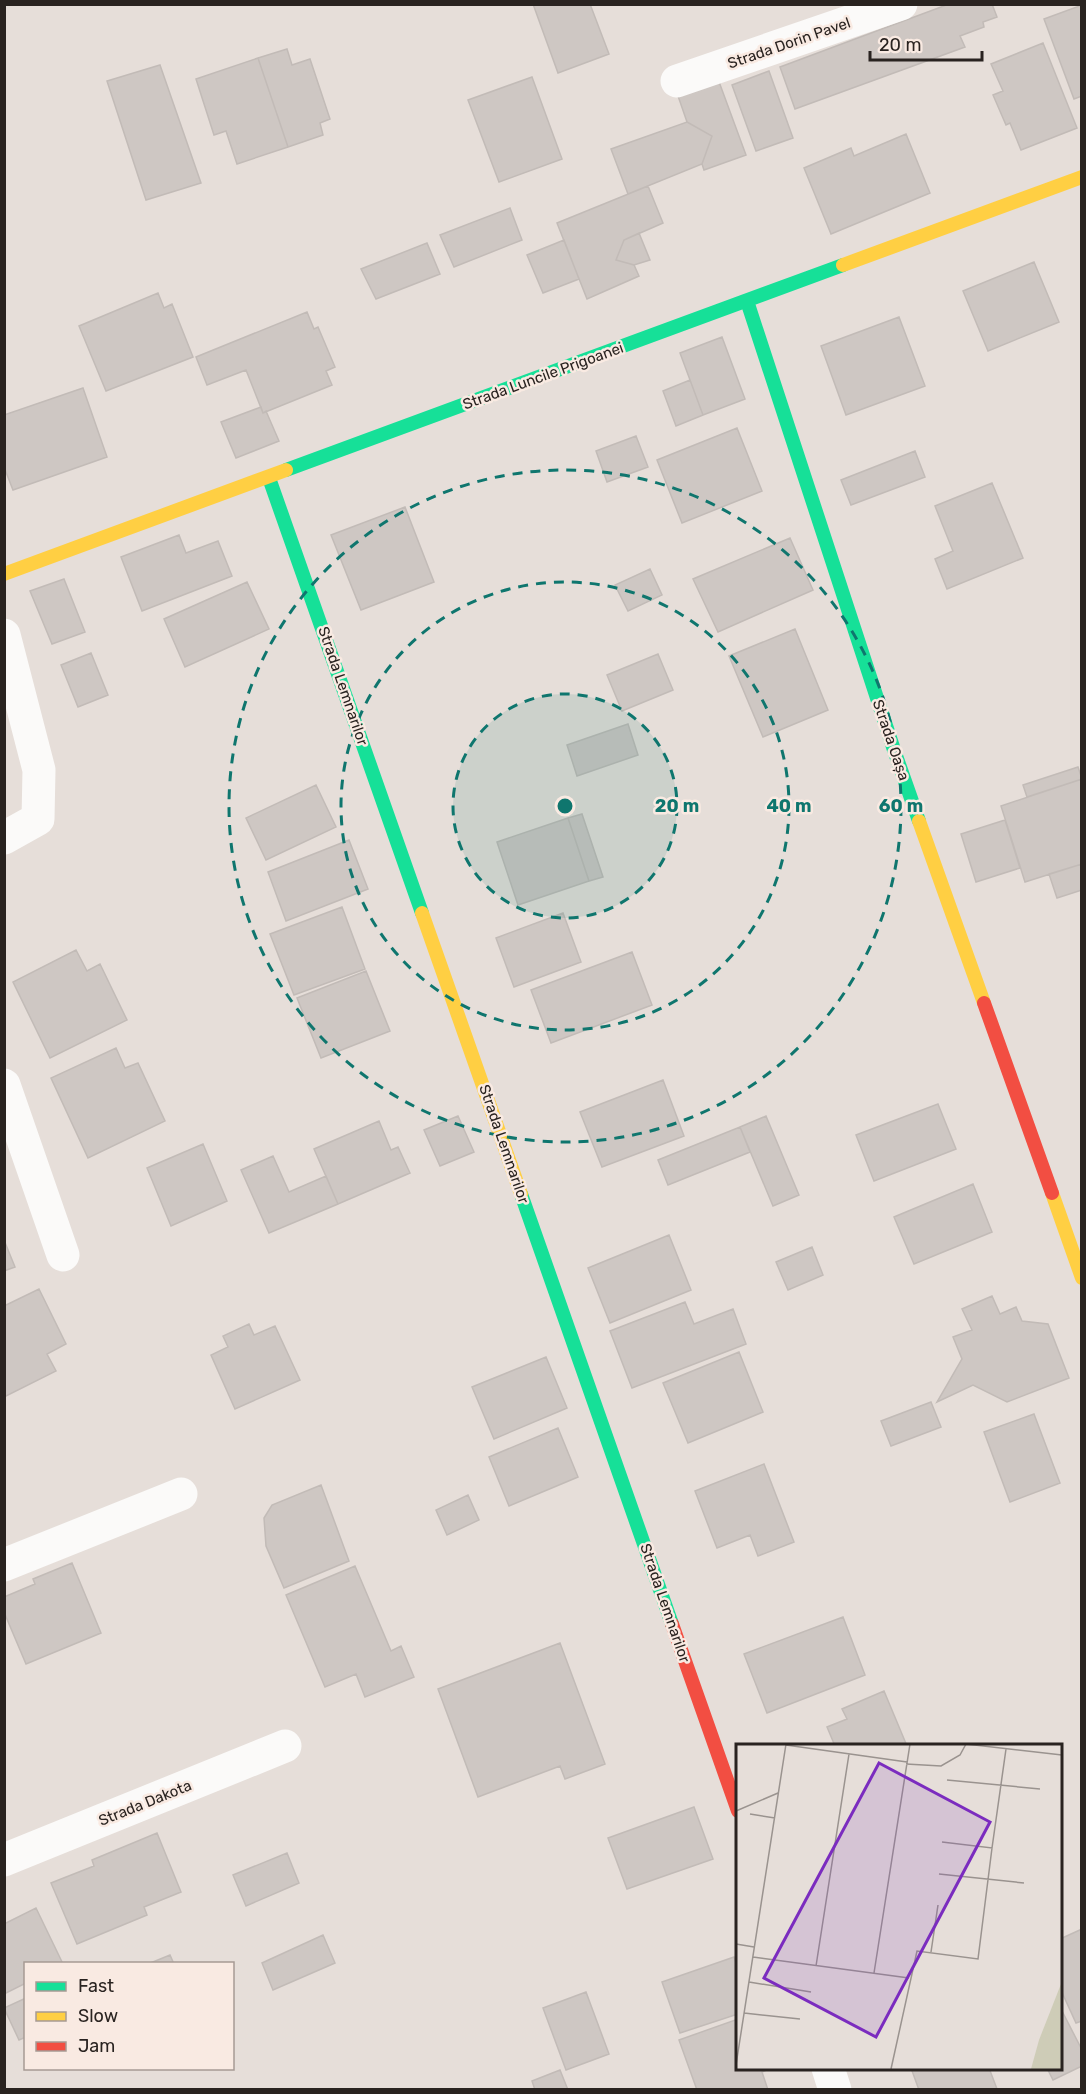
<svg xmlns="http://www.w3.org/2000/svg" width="1086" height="2094" font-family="Rubik,sans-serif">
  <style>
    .building { fill: #cec7c3; stroke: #c2bbb7; stroke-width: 1.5 }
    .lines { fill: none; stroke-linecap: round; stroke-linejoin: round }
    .street { stroke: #fbfaf9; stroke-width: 33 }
    .fast { stroke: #16e098; stroke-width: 14 }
    .slow { stroke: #ffcf43; stroke-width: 14 }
    .jam { stroke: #f24e42; stroke-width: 14 }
    .ring { fill: none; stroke: #0f766e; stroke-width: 3; stroke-dasharray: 10 8 }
    .labels { text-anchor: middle; stroke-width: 5; stroke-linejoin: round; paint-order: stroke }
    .street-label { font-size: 15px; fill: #292320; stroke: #f9eae2 }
    .inset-road { fill: none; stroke: #9a938f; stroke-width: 1.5 }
    .view { fill: #7b2cbf; fill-opacity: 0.15; stroke: #7b2cbf; stroke-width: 3 }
    .inset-edge { fill: none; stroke: #292320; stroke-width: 3 }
    .centre { fill: #0f766e; stroke: #f9eae2; stroke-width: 3 }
    .ring-label { font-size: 18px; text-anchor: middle; font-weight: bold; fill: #0f766e; stroke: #f9eae2; stroke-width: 5; stroke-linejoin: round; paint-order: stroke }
  </style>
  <rect width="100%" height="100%" fill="#e6ded9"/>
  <path class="building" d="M533,4H590L609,54L558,73Z
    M949,4H992L997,17L983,22L984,27L960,36L965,47L795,109L780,67Z
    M1082,5V96L1074,99L1044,19Z
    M1043,43L1077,128L1021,150L1010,123L1006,125L993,95L1003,91L991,64Z
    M287,49L292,65L310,59L330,119L320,123L323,135L288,147L258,58Z
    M258,58L288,147L237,164L226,131L214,135L196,79Z
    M160,65L201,183L146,200L107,81Z
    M769,71L793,138L756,151L732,85Z
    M532,77L562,159L499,182L468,100Z
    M718,79L746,155L704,170L702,164L712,136L687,122L677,93Z
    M687,122L712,136L702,164L628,194L611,149Z
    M906,134L930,193L831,234L804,168L851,148L854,156Z
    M648,186L663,223L624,240L616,260L634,265L639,276L587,299L557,223Z
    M510,208L522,240L454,267L440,235Z
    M639,233L650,260L634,265L616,260L624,240Z
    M564,240L579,279L543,293L527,255Z
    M427,243L440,274L376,299L361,269Z
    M1034,262L1059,322L988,351L963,291Z
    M158,293L164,308L172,304L193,357L106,391L79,326Z
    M307,312L314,329L318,327L335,367L326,371L332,385L263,413L246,370L207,385L196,357Z
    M899,317L925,386L846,415L821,346Z
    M722,337L745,399L703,415L680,353Z
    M690,380L703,415L676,426L663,391Z
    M83,388L107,457L13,490L4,467V415Z
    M261,407L263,413L266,411L279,441L236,458L221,422Z
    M737,428L762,491L682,523L657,460Z
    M636,436L648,467L607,482L596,451Z
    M915,451L925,477L851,505L841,480Z
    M992,483L1023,558L947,589L935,559L953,551L935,506Z
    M405,507L434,582L361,610L331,535Z
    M179,535L186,553L218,541L232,576L142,611L121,557Z
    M790,538L813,590L718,632L693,579Z
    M650,569L662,595L628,611L615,585Z
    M64,579L85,632L52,644L30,591Z
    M247,582L269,629L185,667L164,619Z
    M795,629L828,710L763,737L729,656Z
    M91,653L108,695L78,707L61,665Z
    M658,654L673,690L622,711L607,675Z
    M628,724L638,755L577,776L567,745Z
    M1078,767L1082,779L1027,797L1023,785Z
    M1082,779V864L1025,882L1001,806Z
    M316,785L336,827L266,860L246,818Z
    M582,814L603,877L589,881L568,818Z
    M568,818L589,881L518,905L497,842Z
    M1005,820L1020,868L976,882L961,834Z
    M349,840L368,889L286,921L268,872Z
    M1082,864V890L1057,898L1049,874Z
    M342,907L365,969L294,995L270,934Z
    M563,913L581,962L514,987L496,938Z
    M76,950L87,971L100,964L127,1020L50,1058L13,982Z
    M632,952L652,1005L551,1043L531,990Z
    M366,971L390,1031L321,1058L297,998Z
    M116,1048L125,1068L138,1063L165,1121L88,1158L51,1078Z
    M663,1080L684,1136L602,1167L580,1112Z
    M938,1104L956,1149L874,1181L856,1135Z
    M458,1116L474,1152L440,1166L424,1130Z
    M766,1116L799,1195L773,1206L740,1127Z
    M379,1121L391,1150L398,1147L410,1173L338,1204L314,1149Z
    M740,1127L750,1152L668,1185L658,1160Z
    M203,1144L227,1201L171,1226L147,1168Z
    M273,1156L289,1192L326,1176L338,1204L269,1233L241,1170Z
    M973,1184L992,1232L914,1264L894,1217Z
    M669,1235L691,1290L610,1323L588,1268Z
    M4,1240L15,1267L4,1271Z
    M812,1247L823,1275L788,1290L776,1262Z
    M39,1289L66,1344L47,1354L56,1371L4,1397V1306Z
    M992,1296L1000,1314L1016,1307L1022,1321L1048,1324L1069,1378L1007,1402L973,1385L937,1402L962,1359L953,1337L972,1330L962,1309Z
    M685,1302L694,1324L733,1309L746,1344L632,1388L610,1331Z
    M249,1324L254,1335L275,1326L300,1380L235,1409L211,1355L228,1347L223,1336Z
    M739,1352L763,1412L688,1443L663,1383Z
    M546,1357L567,1408L494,1439L472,1387Z
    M931,1402L941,1427L891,1446L881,1421Z
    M1034,1414L1060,1483L1010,1502L984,1432Z
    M558,1428L578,1477L509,1506L489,1457Z
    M764,1464L794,1542L758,1556L750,1535L717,1548L695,1491Z
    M321,1485L349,1561L284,1588L266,1546L264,1518L272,1505Z
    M468,1495L479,1520L447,1535L436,1510Z
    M72,1563L101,1633L26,1664L4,1612V1597L35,1584L33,1579Z
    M355,1566L391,1651L401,1646L414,1677L365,1697L356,1674L325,1687L286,1595Z
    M843,1617L865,1675L767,1713L744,1654Z
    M560,1643L605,1764L565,1779L560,1766L478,1797L438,1689Z
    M884,1691L907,1746H835L827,1727L847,1719L842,1709Z
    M694,1807L713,1859L627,1889L608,1838Z
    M157,1833L181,1892L144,1907L147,1915L77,1944L51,1883L94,1866L92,1860Z
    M287,1853L299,1883L246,1906L233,1875Z
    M36,1908L63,1964H26V1983L4,1994V1924Z
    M1082,1929V2021L1076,2023L1060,1988V1939Z
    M323,1935L335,1963L273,1990L262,1963Z
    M170,1955L174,1964H148Z
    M734,1957L738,1969V2014L680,2033L662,1982Z
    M586,1992L609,2054L566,2070L543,2008Z
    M26,1998V2037L19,2040L4,2008Z
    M1060,2007L1082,2050V2066L1053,2080L1047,2068H1060Z
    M738,2019V2068H771L762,2072L768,2090H697L679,2040Z
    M911,2068H989L997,2089L919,2090Z
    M560,2070L568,2090H535L532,2081Z"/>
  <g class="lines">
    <path class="street" d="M677,81L901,4
      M4,635L39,770L38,819L4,838
      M4,1085L63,1255
      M4,1565L181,1494
      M4,1860L285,1746
      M828,2068L835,2090"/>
    <path class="fast" d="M747,301L894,750L919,821
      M286,470L843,265
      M269,478L422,913
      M521,1194L672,1624"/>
    <path class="slow" d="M843,265L1082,177
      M4,574L286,470
      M919,821L984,1003
      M422,913L521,1194
      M1052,1193L1082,1278"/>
    <path class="jam" d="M984,1003L1052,1193
      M672,1624L738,1811"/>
  </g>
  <circle cx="565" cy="806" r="112" fill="#0f766e" fill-opacity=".12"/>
  <g class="ring">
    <circle cx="565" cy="806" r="112"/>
    <circle cx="565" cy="806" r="224"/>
    <circle cx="565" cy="806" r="336"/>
  </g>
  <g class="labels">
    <g class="street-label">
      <text transform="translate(789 43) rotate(-19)" y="5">Strada Dorin Pavel</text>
      <text transform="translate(543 376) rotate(-20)" y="5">Strada Luncile Prigoanei</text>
      <text transform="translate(343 686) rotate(71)" y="5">Strada Lemnarilor</text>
      <text transform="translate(891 740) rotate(71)" y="5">Strada Oașa</text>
      <text transform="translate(504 1144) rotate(71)" y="5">Strada Lemnarilor</text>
      <text transform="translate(665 1603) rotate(71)" y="5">Strada Lemnarilor</text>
      <text transform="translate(145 1803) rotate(-22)" y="5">Strada Dakota</text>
    </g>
  </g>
  <g transform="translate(736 1744)">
    <rect width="326" height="326" fill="#e6ded9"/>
    <path d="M325,240V325H295L303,296Z" fill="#ceccb7"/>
    <path class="inset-road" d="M50,1L171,18M170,20L205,22L224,11L230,0L326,11M211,36L304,45M0,67L42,49M14,70L39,74M206,98L256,104L270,5M203,130L288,139M0,200L18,203M195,208L202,161M17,213L173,234M80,222L113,10M138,229L174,0M13,238L75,248M8,269L64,275M0,321L50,0M155,325L181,207L242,215L256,104"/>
    <path class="view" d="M143,19L254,78L140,293L28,234Z"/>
    <rect width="326" height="326" class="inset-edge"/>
  </g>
  <circle cx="565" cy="806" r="9" class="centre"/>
  <g class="ring-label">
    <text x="677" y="812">20 m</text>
    <text x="789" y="812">40 m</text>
    <text x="901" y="812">60 m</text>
  </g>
  <rect width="1086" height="2094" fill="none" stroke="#292320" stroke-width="12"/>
  <rect x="24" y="1962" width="210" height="108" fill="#f9eae2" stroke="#a69a94" stroke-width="1.5"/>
  <rect x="36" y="1982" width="30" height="9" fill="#16e098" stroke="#a69a94" stroke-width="1.5"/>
  <text x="78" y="1992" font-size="18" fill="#292320">Fast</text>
  <rect x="36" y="2012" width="30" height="9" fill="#ffcf43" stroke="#a69a94" stroke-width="1.5"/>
  <text x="78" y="2022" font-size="18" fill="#292320">Slow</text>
  <rect x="36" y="2042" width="30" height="9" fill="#f24e42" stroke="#a69a94" stroke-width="1.5"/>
  <text x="78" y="2052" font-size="18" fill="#292320">Jam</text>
  <path d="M870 51v9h112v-9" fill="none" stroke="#292320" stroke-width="3"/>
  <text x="879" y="51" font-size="18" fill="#292320" stroke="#f9eae2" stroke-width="4.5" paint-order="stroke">20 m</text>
</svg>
